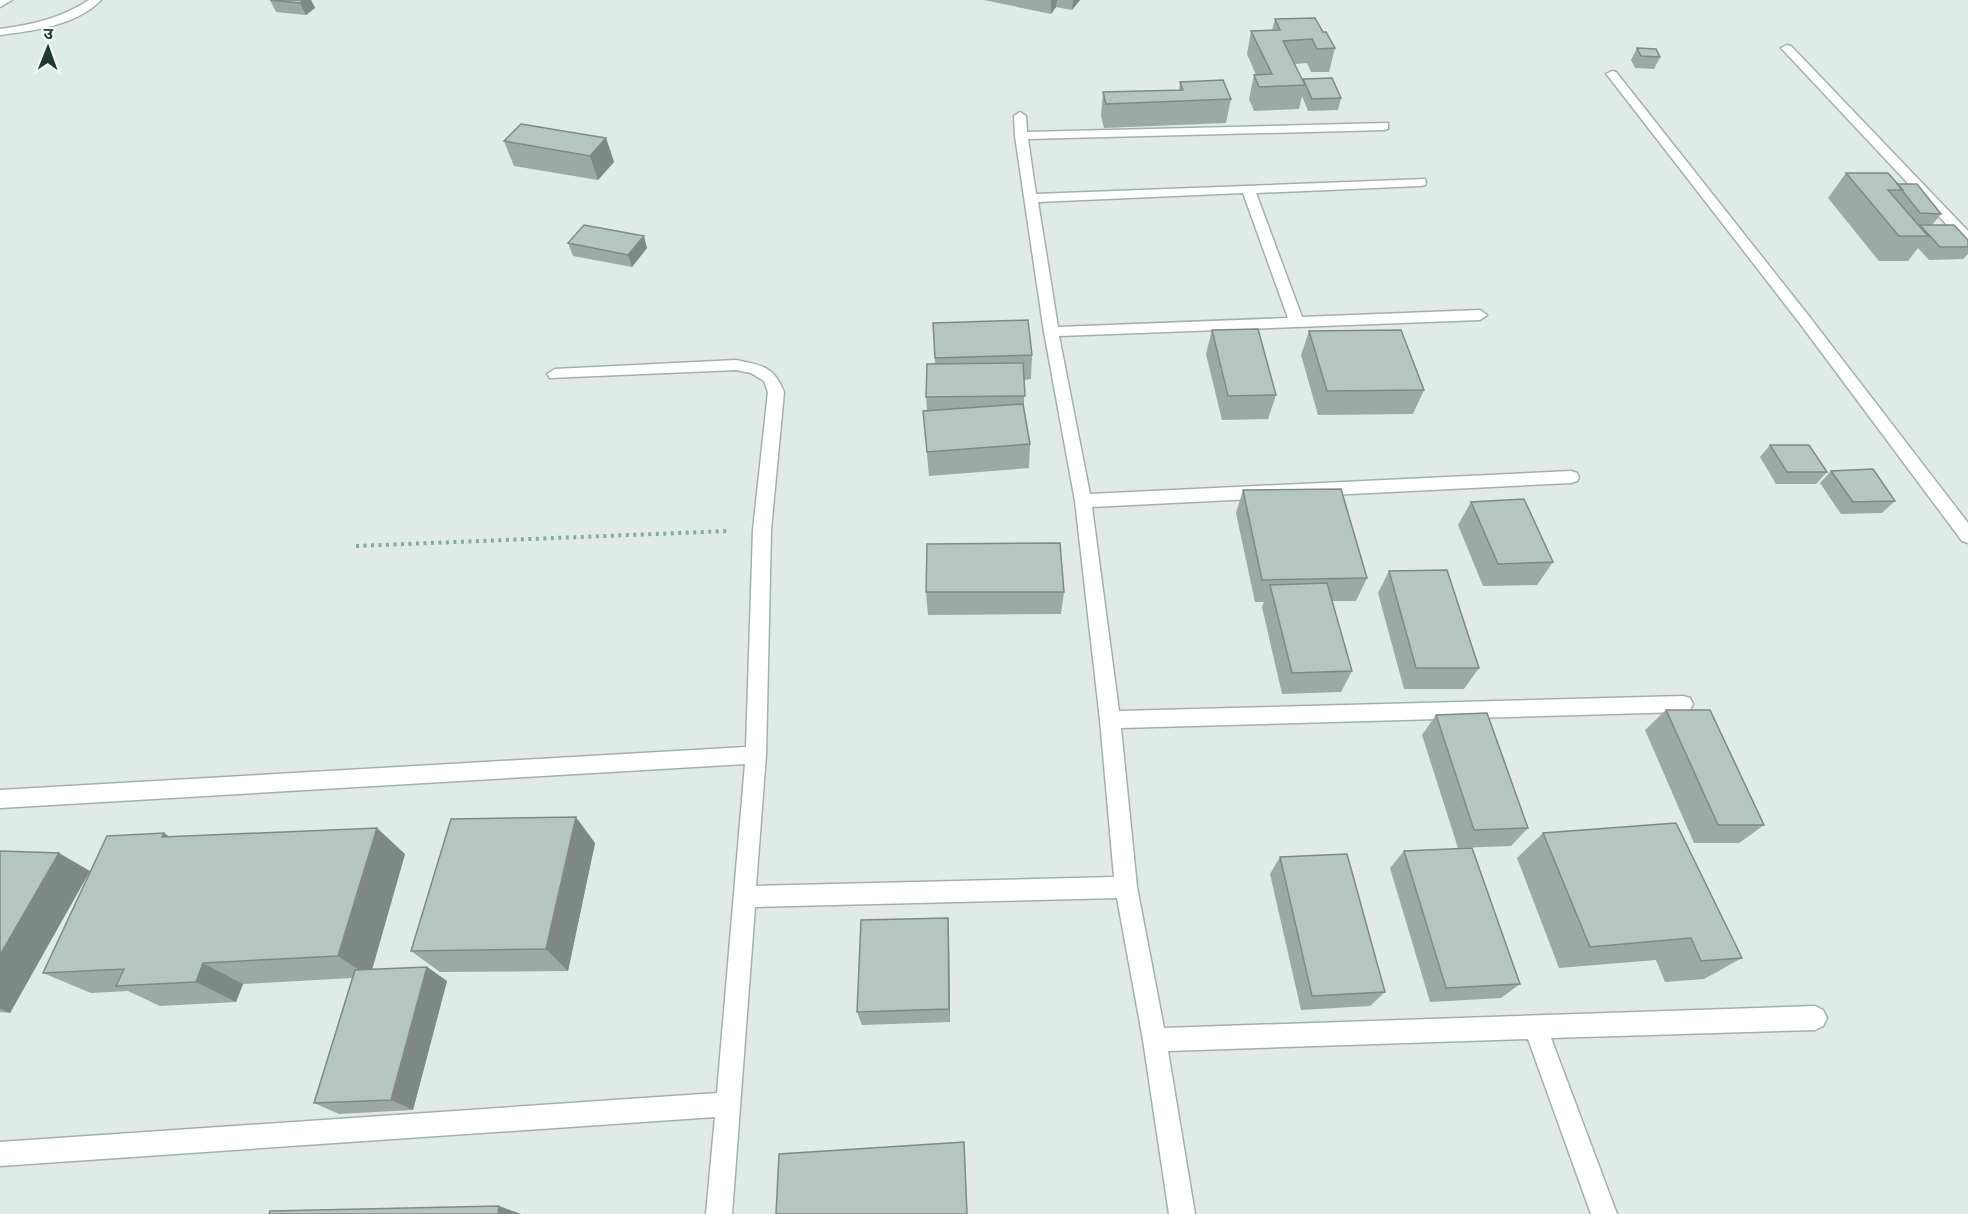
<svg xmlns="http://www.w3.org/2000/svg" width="1968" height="1214" font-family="'Nunito Sans','Noto Sans Devanagari',sans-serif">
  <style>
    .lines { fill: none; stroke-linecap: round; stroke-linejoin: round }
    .lane-casing { stroke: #a3b1ad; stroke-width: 3 }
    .street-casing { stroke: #a3b1ad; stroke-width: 3 }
    .path { stroke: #81aca1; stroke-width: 4; stroke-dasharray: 3 4.5; stroke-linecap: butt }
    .lane { fill: #fff; fill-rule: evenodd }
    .street { fill: #fff; fill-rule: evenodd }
    .wall { fill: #9ca9a4 }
    .shaded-wall { fill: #7f8a86 }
    .building { fill: #b5c5bf; stroke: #7f8a86; stroke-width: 1.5 }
  </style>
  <rect width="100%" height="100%" fill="#e0eae6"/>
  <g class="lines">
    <defs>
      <path id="lane" d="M89,0H101C77,25 33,31 0,35V29C32,25 62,18 89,0Z"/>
      <path id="street" d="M0,0H12L0,7Z
        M1787,45L1791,46L1968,231V243L1963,242L1783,50L1781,48Z
        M1612,71L1616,72L1808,315L1968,523V543L1962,541L1798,321L1608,76L1606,74Z
        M1020,112L1026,116L1027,132L1388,123V129L1384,130L1028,139L1036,194L1425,179L1426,182L1425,185L1420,186L1256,193L1302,317L1480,310L1487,315L1480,320L1059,336L1090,494L1571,471L1577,473L1579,477L1577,481L1571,483L1092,507L1119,711L1683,696L1690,698L1693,704L1690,710L1683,712L1121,728L1137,887L1164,1028L1815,1006L1823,1010L1827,1018L1823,1026L1815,1030L1551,1038L1617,1214H1591L1528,1039L1168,1051L1195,1214H1169L1143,1040L1117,898L755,907L732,1214H706L715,1117L0,1166V1142L717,1093L745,764L0,808V790L746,747L753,530L768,392L764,381L751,373L736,370L550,378L547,374L555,369L736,360C761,365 774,366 784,392L771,530L766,755L756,886L1114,877L1100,720L1075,501L1044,332L1015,136L1014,116ZM1243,193L1288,318L1058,327L1038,202Z"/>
    </defs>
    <use href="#lane" class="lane-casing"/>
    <use href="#street" class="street-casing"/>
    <path class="path" d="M356,546L729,531"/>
    <use href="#lane" class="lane"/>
    <use href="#street" class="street"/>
  </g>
  <path class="wall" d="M270,0H311L315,8L306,15L276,12Z
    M984,0H1080L1072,10L1056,7L1051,14Z
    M1275,19L1323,32L1335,48L1329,72H1311L1307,63L1294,64L1303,81V79L1341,98L1338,110L1308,111L1302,96L1299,109L1254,111L1249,99L1254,75H1256L1247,54L1251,31L1272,30Z
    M1637,48L1660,57L1654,69L1635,68L1631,60Z
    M1180,82L1231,99L1226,123L1104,128L1101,116L1103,92L1179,90Z
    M606,138L614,162L598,180L514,166L504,141Z
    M1846,173L1897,184L1941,214L1932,225L1968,240V254L1963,259L1929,260L1918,248L1908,261H1879L1828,198Z
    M568,243L647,248L632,267L573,256Z
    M933,323L1032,355L1031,379L1024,380V411L1030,444L1029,468L929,476L923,411H927L926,397L935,364Z
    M1212,330L1276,395L1268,419L1222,420L1206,354Z
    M1309,331L1424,390L1413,414L1318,415L1301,355Z
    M1770,445L1827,472L1816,484H1776L1760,457Z
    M1831,471L1895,501L1882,513L1841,514L1820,483Z
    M1243,490L1367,578L1356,601H1332L1352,671L1341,692L1282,694L1262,607L1264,602H1255L1236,513Z
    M1471,502L1553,562L1537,585L1483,586L1458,525Z
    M1389,571L1479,668L1464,689H1404L1378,593Z
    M926,592H1064L1061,614L928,615Z
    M1666,710L1764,825L1739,843H1694L1645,730Z
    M1436,715L1528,828L1511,846L1458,848L1422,735Z
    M1543,833L1742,958L1704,979L1665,982L1656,960L1559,968L1517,858Z
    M170,837L405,854L372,969L427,967L447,981L413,1110L339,1114L314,1103L352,978L243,984L236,1002L160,1006L128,991L91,993L43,973Z
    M595,843L568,971L440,972L411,951Z
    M0,851L90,871L10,1013L0,1012Z
    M1404,851L1520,984L1501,998L1430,1002L1390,868Z
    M1280,857L1385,992L1370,1006L1301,1010L1270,874Z
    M948,918L949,933L950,1022L862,1025L857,1012Z"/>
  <path class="shaded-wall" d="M304,0H311L315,8L306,15L300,3Z
    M1051,0H1057L1056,7L1051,14Z
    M1073,0H1080L1072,10Z
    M606,138L614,162L598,180L590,156Z
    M644,236L647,248L632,267L628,255Z
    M576,817L595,843L568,971L546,949Z
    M377,828L405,854L370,977L338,956Z
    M164,833L202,858L162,837Z
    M59,853L90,871L10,1013L0,1009V955Z
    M948,918L949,933L950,1022L949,1009Z
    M203,963L243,984L236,1002L196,982Z
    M427,967L447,981L413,1110L391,1100Z
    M499,1206L521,1214H498Z"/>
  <path class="building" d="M270,0H304L300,3Z
    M1315,18L1323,32H1326L1335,48L1317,49L1312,39L1283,41L1305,85L1259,87L1254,75L1272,74L1251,31L1280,30L1275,19Z
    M1637,48L1656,49L1660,57L1641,56Z
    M1332,78L1341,98L1312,99L1303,79Z
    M1223,80L1231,99L1106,104L1103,92L1183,90L1180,82Z
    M521,124L606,138L590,156L504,141Z
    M1846,173H1888L1903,190H1888L1928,236H1899Z
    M1897,184H1917L1941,214L1920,213Z
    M584,225L644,236L628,255L568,243Z
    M1920,225H1954L1968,240V247H1940Z
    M1028,320L1032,355L935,358L933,323Z
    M1258,329L1276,395L1228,396L1212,330Z
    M1401,330L1424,390L1327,391L1309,331Z
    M1023,363L1025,396L926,397L927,364Z
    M1023,404L1030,444L927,452L923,411Z
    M1770,445H1809L1827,472H1787Z
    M1873,469L1895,501L1853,502L1831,471Z
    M1341,489L1367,578L1262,580L1243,490Z
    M1524,499L1553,562L1498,564L1471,502Z
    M1060,543L1064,592H926L927,544Z
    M1447,570L1479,668H1416L1389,571Z
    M1327,583L1352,671L1292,673L1270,585Z
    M1666,710H1710L1764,825H1718Z
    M1487,713L1528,828L1474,830L1436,715Z
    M576,817L546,949L411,951L451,819Z
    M1676,823L1742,958L1701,961L1691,938L1590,947L1543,833Z
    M377,828L338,956L203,963L196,982L116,986L124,969L43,973L107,836L164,833L162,837Z
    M1472,848L1520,984L1446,988L1404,851Z
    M0,851L59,853L0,955Z
    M1347,854L1385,992L1312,996L1280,857Z
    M948,918L949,1009L857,1012L861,920Z
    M427,967L391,1100L314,1103L355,970Z
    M964,1142L967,1214H776L779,1154Z
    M499,1206L498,1214H269L270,1211Z"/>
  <g transform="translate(48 48) rotate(1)" stroke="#f0f7f4" stroke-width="4.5" paint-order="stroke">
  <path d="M0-4.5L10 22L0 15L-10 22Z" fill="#213934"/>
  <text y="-9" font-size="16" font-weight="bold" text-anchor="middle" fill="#213934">उ</text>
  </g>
</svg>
